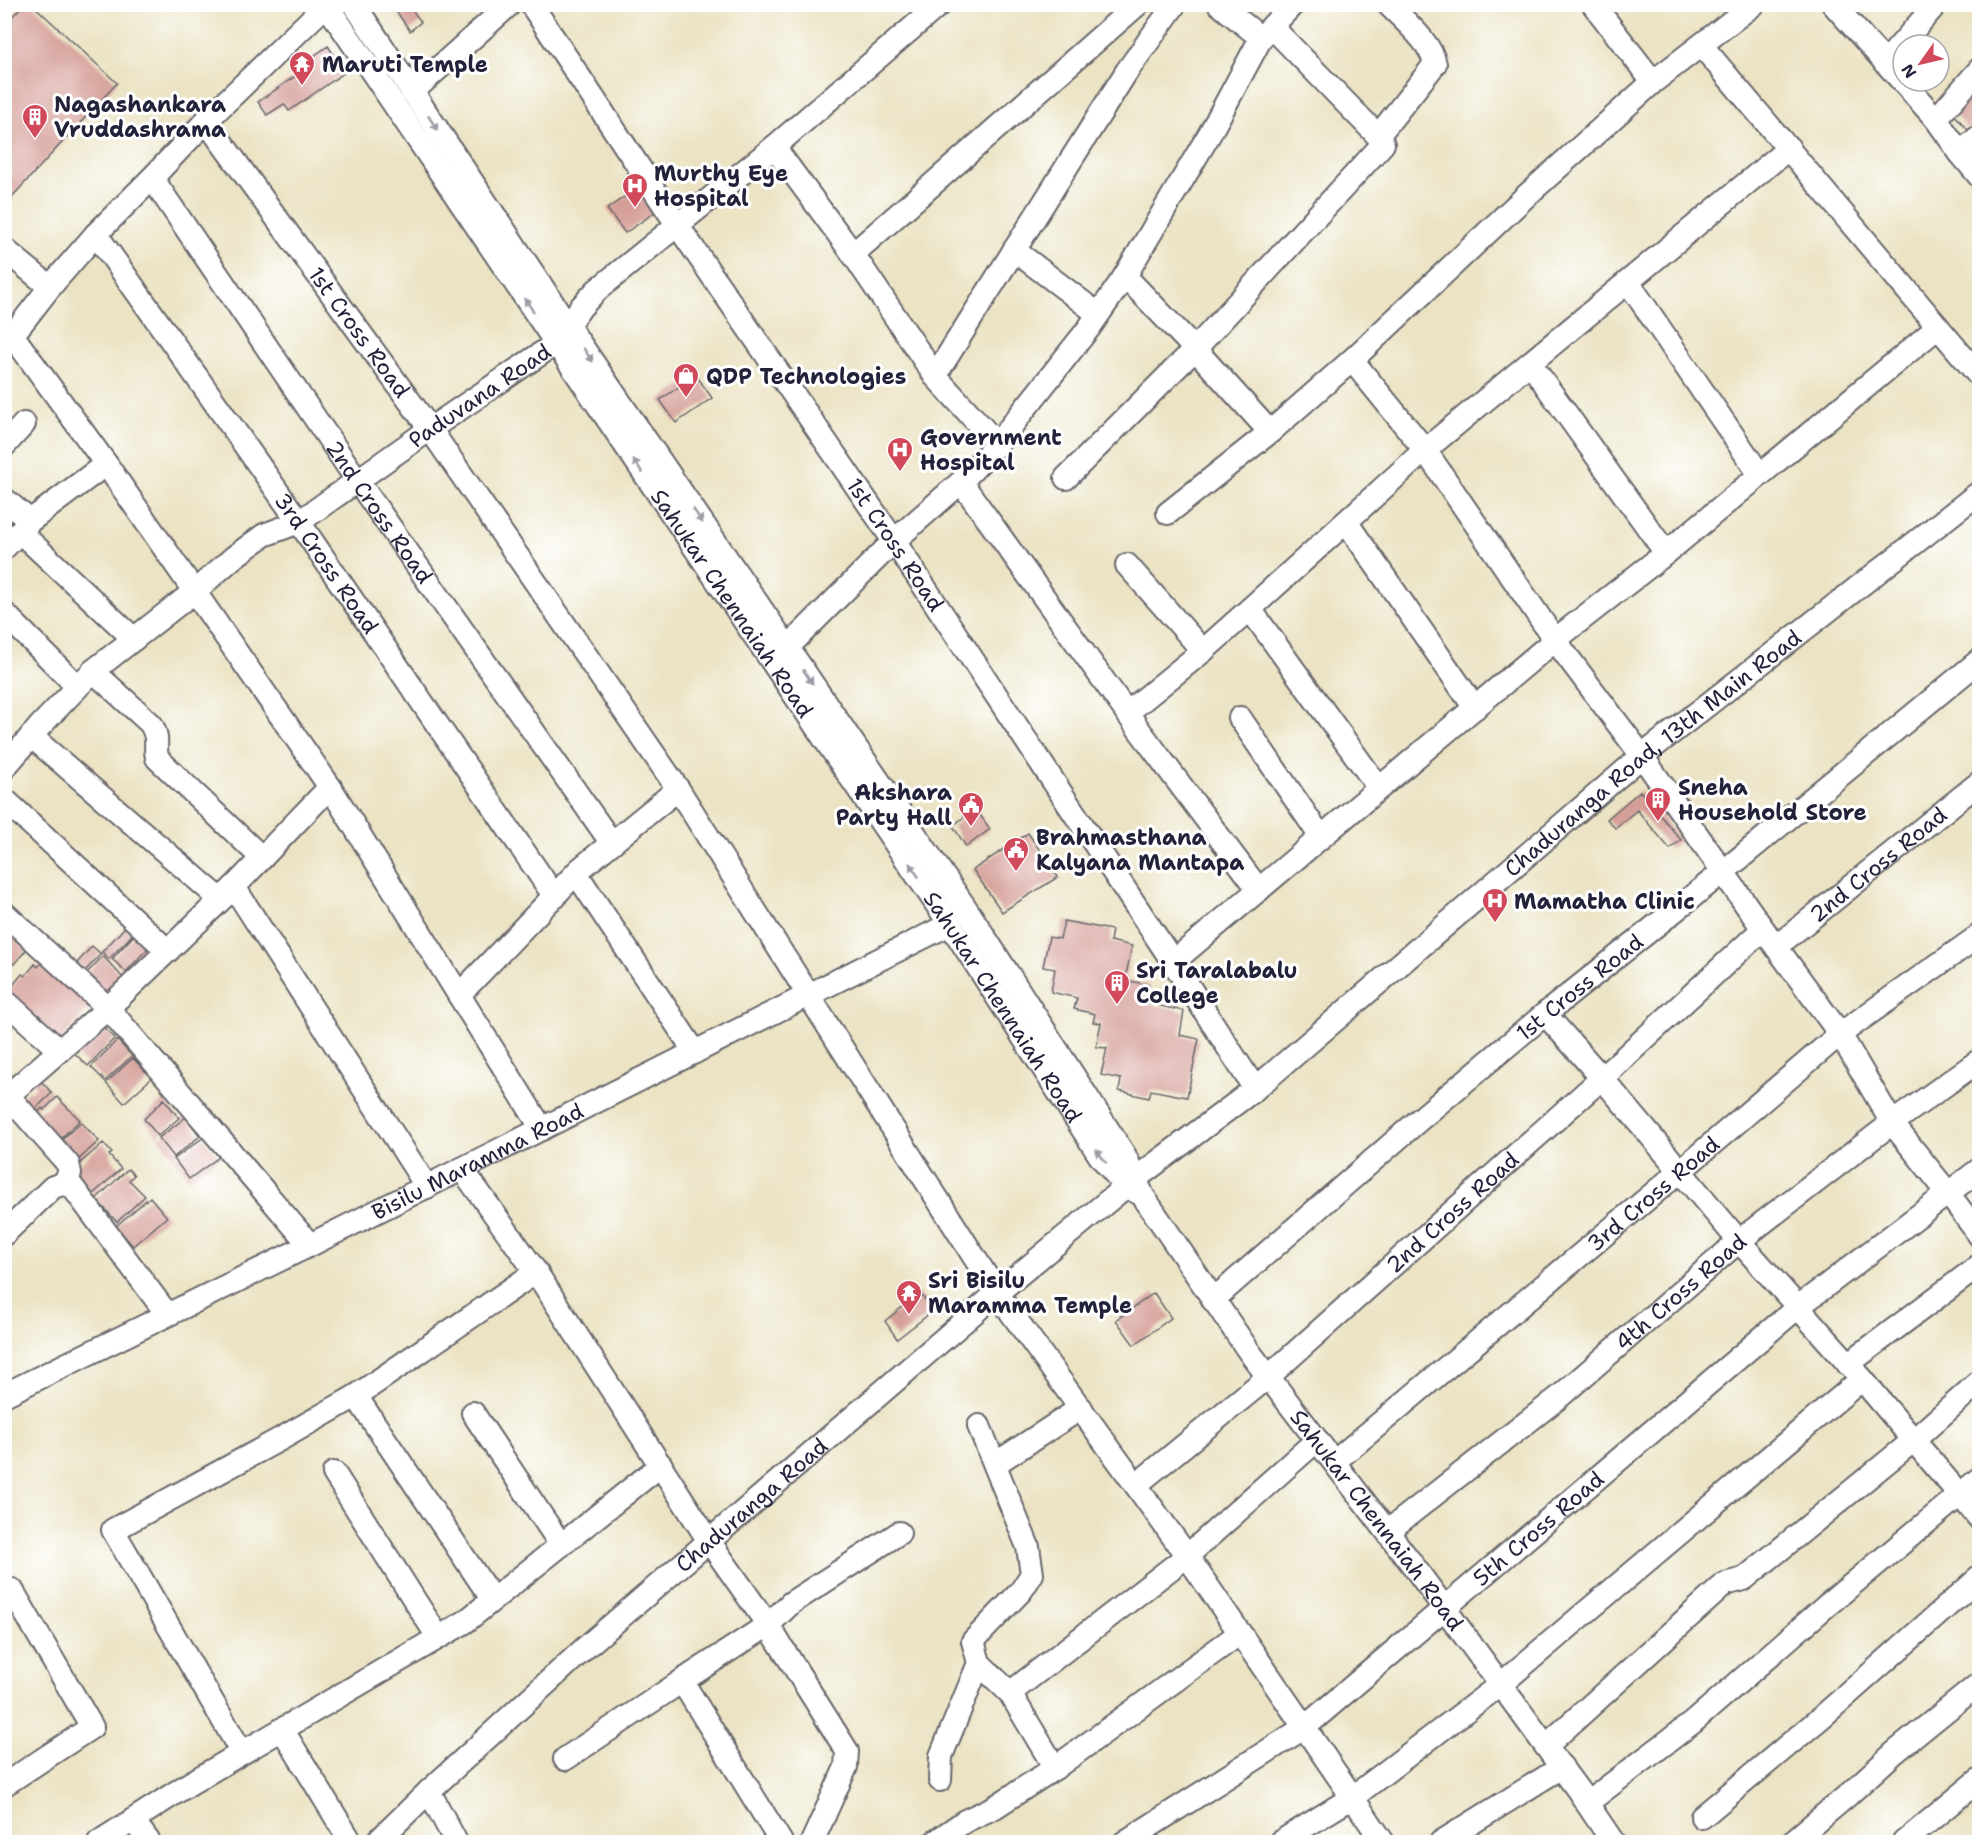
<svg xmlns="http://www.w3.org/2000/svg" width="1984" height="1847" font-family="'Shantell Sans',sans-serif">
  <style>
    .building { fill: #d59f98 }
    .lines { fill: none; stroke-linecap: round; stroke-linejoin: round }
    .minor-casing { stroke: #68666b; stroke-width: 26 }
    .minor { stroke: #fff; stroke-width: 22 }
    .oneway { fill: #9c9ca7 }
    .labels { text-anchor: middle; stroke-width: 6; stroke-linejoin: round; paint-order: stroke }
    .poi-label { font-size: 22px; font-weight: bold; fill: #22223b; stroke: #fff; text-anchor: start }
    .street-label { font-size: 22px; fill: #22223b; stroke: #fff }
  </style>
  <rect width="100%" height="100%" fill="#fff"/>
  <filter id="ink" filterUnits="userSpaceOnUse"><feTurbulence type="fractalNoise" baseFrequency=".0167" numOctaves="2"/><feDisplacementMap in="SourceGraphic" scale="12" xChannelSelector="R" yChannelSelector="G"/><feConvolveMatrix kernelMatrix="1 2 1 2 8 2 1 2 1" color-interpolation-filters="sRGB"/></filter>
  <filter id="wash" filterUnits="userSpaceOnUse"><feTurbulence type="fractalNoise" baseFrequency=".008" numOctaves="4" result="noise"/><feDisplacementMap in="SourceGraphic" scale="24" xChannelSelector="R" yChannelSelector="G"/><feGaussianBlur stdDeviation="1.35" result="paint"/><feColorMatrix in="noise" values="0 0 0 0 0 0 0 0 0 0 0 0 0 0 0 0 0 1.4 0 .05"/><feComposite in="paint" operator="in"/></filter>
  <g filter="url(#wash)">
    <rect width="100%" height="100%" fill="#ebe3c3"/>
    <g id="blocks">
      <path class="building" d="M24,4H32L117,83L9,200L4,196V25Z
        M400,4H408L421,22L410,31L394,8Z
        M328,46L345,72L289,111L284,104L267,115L258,102L314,63L311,58Z
        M1980,82V120L1968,130L1953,113Z
        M643,184L661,208L625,233L607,209Z
        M696,375L712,398L676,423L660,400Z
        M1640,791L1681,840L1670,849L1637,810L1615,828L1607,819Z
        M975,808L990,829L966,847L953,826Z
        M1028,833L1058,877L1002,912L973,870Z
        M1064,921L1112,930L1110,941L1132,946L1125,980L1149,985L1146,1003L1184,1011L1180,1035L1199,1039L1187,1097L1151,1090L1149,1098L1119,1091L1121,1079L1101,1075L1107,1048L1096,1047L1101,1023L1093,1022L1095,1014L1074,1009L1077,998L1051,992L1055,969L1043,967L1049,937L1060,939Z
        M125,927L133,934L109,959L102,952Z
        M11,930L27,949L14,964L4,956V939Z
        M134,935L148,948L126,972L112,959Z
        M92,946L101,954L85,971L77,963Z
        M103,956L124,979L106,997L84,976Z
        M4,958L12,964L7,971L4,969Z
        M43,961L92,1005L59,1043L5,995L22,974L25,976L35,964L38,967Z
        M97,1021L115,1038L88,1066L70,1049Z
        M117,1040L132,1056L105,1081L91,1067Z
        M133,1058L145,1071L148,1067L155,1075L124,1103L106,1083Z
        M39,1079L52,1093L32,1112L20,1099L29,1090L31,1091L36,1087L33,1084Z
        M57,1097L80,1120L58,1141L34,1117L42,1108L44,1110Z
        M164,1099L179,1118L158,1136L144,1119Z
        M186,1117L200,1136L174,1157L159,1138Z
        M81,1122L99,1141L77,1161L58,1143Z
        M204,1137L219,1157L189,1179L174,1159Z
        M103,1143L112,1153L109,1155L121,1169L93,1194L71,1171Z
        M128,1169L134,1175L129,1180L145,1196L117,1222L96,1199Z
        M150,1197L167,1217L133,1246L116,1226Z
        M920,1293L933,1311L897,1339L885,1321Z
        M1154,1293L1171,1318L1134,1345L1116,1320Z"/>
    </g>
  </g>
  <g filter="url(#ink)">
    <use href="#blocks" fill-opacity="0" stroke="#68666b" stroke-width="1.5"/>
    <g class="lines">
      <defs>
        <g id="minor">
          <path id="s1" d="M326,4L950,924L1100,1156L1126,1187L1139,1193"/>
          <path id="s2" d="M354,4L568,326L971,916L1125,1156L1143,1196L1250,1353L1412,1564L1578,1790L1613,1842"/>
          <path id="s3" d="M531,4L678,226L894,541L1173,962L1255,1089"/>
          <path d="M1219,4L1261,38"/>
          <path d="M1593,4L1653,82"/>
          <path d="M1833,4L1936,119L1960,153L1980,177"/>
          <path d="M1702,46L1980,377"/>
          <path d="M1885,63L1936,4"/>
          <path d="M412,92L510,4"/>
          <path d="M1936,119L1980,69"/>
          <path id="s4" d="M206,121L430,429L678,789L997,1293L1187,1556L1383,1842"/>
          <path d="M1378,136L1435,64C1431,42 1403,20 1388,4"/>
          <path d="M774,147L853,254L935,376L997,444"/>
          <path d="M1960,153L1980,136"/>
          <path id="s5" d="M152,178L357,480L611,842"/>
          <path id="s6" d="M96,234L299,522L555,897"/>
          <path d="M4,249L50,287"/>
          <path d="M1014,250L1098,314"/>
          <path d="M853,254L1138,4"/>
          <path d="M1125,276L1195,349L1270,432"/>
          <path d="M1628,282L1760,475"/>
          <path d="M13,336L106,464L330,787L542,1129"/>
          <path d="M4,346L50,287L96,234L152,178L206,121L327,4"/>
          <path d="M1352,360L1425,450L1555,640L1642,756L1763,929L1840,1034L1892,1123L1948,1193L1980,1236"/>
          <path d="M1530,363L1666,553"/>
          <path d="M935,376L1127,71L1175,4"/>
          <path d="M4,446L24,424"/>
          <path d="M1066,478L1195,349L1383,144L1378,136L1273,28"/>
          <path d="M961,482L1140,731L1259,890"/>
          <path d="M4,499L30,521"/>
          <path d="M1168,513L1270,432L1352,360L1525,197L1653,82L1754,4"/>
          <path d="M1347,523L1475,708"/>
          <path d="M20,532L134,639"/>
          <path d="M4,548L30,521L106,464"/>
          <path d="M1127,565L1203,651"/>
          <path d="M1250,609L1379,788"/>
          <path d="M4,613L77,686"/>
          <path d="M778,657L894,541L961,482L997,444L1089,328L1125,276L1209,135L1261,38L1293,4"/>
          <path d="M93,671L151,724C160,741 154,743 157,758L262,858"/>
          <path d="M1127,713L1203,651L1250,609L1425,450L1789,148"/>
          <path d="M1240,718L1321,837"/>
          <path d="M31,736L220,899"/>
          <path id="s7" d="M4,768L41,725L93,671L195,591L234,557L264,535L299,522L430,429L555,344L581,307L597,290L774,147L940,4"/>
          <path d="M330,787L234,887L427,1187"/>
          <path d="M4,799L168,951"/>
          <path d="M576,873L695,1052"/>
          <path d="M4,913L108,1008L310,1245"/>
          <path id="s8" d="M1777,946L1980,782"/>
          <path d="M1173,962L1555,640L1666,553L1938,327"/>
          <path d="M459,995L580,869L678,789"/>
          <path d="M4,1000L59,1050"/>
          <path d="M1545,1014L1602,1078L1739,1241L1862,1379L1980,1519"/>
          <path d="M462,1169L536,1272L709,1541L768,1625L682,1681L781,1842"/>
          <path d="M63,1184L70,1173L68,1164L12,1100V1092L108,1008L234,887"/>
          <path d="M4,1234L53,1187L63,1184L71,1185L167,1314"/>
          <path id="s9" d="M1213,1300L1419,1120L1545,1014L1723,872L1980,660"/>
          <path d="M1848,1364L1980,1265"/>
          <path id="s10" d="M4,1395L310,1245L950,924"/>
          <path d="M356,1396L492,1599"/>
          <path d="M473,1413L561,1545"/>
          <path d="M979,1426L1028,1547L1032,1574L1021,1591L973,1641L979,1663L1010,1693L1055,1768"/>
          <path id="s11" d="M1334,1462L1679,1172L1840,1034L1980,935"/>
          <path d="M995,1464L1081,1408"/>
          <path d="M334,1473L438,1637"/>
          <path id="s12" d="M1136,1485L1268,1377L1602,1078L1763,929"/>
          <path id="s13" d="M1388,1531L1558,1398L1739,1241L1892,1123L1980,1060"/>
          <path d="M1010,1693L1187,1556L1317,1440"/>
          <path d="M282,1729L351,1842"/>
          <path d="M1546,1746L1725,1584L1744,1579L1914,1440L1980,1381"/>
          <path d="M242,1753L113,1530L284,1437L356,1396L536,1272"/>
          <path d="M565,1759L682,1681"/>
          <path d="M940,1780L941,1756L979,1663"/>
          <path d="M4,1785L92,1727L12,1590"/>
          <path d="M429,1791L456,1842"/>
          <path d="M1587,1803L1692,1723L1825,1607L1980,1478"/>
          <path d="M1702,1817L1823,1716L1980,1577"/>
          <path d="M133,1820L149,1842"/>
          <path d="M99,1842L189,1784L465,1622L661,1465"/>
          <path id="s14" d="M377,1842L429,1791L585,1648L997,1293L1131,1182L1255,1089L1642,756L1980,492"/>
          <path d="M812,1842L846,1767L847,1751L768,1625L791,1603L899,1533"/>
          <path d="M935,1842L965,1821L995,1807L1055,1768L1240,1633"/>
          <path id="s15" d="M1125,1842L1305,1727L1798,1307L1980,1169"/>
          <path d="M1280,1842L1353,1797L1501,1684L1862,1379"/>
          <path d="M1441,1842L1562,1767"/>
          <path d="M1792,1842L1848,1795L1894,1753L1980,1683"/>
          <path d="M1904,1842L1980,1779"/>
        </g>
      </defs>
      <use href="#minor" class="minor-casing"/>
      <use href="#minor" class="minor"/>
    </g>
    <defs><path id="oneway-solid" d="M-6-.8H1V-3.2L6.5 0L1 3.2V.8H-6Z" transform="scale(1.5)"/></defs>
    <g class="oneway">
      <use href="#oneway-solid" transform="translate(433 123) rotate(56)"/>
      <use href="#oneway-solid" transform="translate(529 305) rotate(-124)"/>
      <use href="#oneway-solid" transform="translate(588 355) rotate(56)"/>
      <use href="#oneway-solid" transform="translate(638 466) rotate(-124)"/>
      <use href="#oneway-solid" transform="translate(698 516) rotate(56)"/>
      <use href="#oneway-solid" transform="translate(808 677) rotate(56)"/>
      <use href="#oneway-solid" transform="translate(914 870) rotate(-124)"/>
      <use href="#oneway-solid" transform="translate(1101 1156) rotate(-127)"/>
    </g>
  </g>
  <defs>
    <symbol id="temple-pin" viewBox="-11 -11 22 30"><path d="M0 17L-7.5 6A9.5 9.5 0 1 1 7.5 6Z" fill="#d1495b" stroke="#fff"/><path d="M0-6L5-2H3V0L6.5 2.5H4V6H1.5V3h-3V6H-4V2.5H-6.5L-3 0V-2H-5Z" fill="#fff"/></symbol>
    <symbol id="building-pin" viewBox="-11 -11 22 30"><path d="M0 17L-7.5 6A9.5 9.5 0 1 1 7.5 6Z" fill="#d1495b" stroke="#fff"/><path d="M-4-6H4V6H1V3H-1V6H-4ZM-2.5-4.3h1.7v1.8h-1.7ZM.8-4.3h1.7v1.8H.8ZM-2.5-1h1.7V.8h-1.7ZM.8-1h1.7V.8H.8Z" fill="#fff"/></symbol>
    <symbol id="hospital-pin" viewBox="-11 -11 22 30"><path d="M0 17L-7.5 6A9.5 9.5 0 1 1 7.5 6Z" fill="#d1495b" stroke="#fff"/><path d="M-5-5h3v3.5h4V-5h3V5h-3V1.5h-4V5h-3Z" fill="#fff"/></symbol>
    <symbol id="shop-pin" viewBox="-11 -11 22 30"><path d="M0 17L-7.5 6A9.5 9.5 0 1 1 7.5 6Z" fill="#d1495b" stroke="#fff"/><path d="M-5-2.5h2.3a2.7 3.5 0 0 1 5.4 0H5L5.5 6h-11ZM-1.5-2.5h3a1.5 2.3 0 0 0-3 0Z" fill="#fff"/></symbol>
    <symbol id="civic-pin" viewBox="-11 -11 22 30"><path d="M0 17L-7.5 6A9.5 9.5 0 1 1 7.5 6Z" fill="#d1495b" stroke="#fff"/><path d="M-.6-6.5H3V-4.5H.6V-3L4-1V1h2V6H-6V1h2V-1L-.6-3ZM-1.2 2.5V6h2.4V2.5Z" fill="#fff"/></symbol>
  </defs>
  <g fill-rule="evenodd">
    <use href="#temple-pin" x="287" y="49" width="30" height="40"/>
    <use href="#building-pin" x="20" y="102" width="30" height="40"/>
    <use href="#hospital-pin" x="620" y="171" width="30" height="40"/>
    <use href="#shop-pin" x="671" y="361" width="30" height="40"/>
    <use href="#hospital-pin" x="885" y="435" width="30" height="40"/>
    <use href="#building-pin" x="1643" y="785" width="30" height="40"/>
    <use href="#civic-pin" x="956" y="790" width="30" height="40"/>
    <use href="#civic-pin" x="1001" y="835" width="30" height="40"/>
    <use href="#hospital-pin" x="1480" y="886" width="30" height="40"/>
    <use href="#building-pin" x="1102" y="968" width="30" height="40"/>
    <use href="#temple-pin" x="894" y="1278" width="30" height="40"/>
  </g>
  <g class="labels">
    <g class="poi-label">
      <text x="322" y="72">Maruti Temple</text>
      <text x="54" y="112">Nagashankara<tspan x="54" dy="25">Vruddashrama</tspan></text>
      <text x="654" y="181">Murthy Eye<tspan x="654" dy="25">Hospital</tspan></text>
      <text x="706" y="384">QDP Technologies</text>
      <text x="920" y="445">Government<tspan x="920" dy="25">Hospital</tspan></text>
      <text x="1678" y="795">Sneha<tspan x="1678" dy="25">Household Store</tspan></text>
      <text x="952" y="800" text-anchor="end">Akshara<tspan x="952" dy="25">Party Hall</tspan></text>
      <text x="1036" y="845">Brahmasthana<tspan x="1036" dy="25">Kalyana Mantapa</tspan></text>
      <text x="1514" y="909">Mamatha Clinic</text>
      <text x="1136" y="978">Sri Taralabalu<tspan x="1136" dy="25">College</tspan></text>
      <text x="928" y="1288">Sri Bisilu<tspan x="928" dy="25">Maramma Temple</tspan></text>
    </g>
    <g class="street-label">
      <text dy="8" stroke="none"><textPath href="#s4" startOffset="261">1st Cross Road</textPath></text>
      <text dy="8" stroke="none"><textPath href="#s7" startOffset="608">Paduvana Road</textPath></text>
      <text dy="8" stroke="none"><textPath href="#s5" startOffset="404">2nd Cross Road</textPath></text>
      <text dy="8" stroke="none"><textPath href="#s3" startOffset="652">1st Cross Road</textPath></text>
      <text dy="8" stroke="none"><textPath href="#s6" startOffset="402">3rd Cross Road</textPath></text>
      <text dy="8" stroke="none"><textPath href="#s1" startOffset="724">Sahukar Chennaiah Road</textPath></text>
      <text dy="8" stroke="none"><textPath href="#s14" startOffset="1678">Chaduranga Road, 13th Main Road</textPath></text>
      <text dy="8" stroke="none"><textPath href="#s8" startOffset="130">2nd Cross Road</textPath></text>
      <text dy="8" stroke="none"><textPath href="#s9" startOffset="482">1st Cross Road</textPath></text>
      <text dy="8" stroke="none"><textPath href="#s1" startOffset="1210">Sahukar Chennaiah Road</textPath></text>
      <text dy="8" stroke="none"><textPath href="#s10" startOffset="528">Bisilu Maramma Road</textPath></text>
      <text dy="8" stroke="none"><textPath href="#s11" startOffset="417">3rd Cross Road</textPath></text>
      <text dy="8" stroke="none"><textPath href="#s12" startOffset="418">2nd Cross Road</textPath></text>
      <text dy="8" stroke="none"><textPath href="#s13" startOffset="378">4th Cross Road</textPath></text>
      <text dy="8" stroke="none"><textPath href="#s14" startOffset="504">Chaduranga Road</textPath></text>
      <text dy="8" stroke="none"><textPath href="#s2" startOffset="1830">Sahukar Chennaiah Road</textPath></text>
      <text dy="8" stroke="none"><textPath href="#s15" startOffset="520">5th Cross Road</textPath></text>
    </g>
  </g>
  <rect width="1984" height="1847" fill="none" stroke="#fff" stroke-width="24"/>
  <g transform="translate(1921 63) rotate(236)"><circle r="28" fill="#ffffff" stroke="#a7a7b1" stroke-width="1.5"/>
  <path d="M0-4.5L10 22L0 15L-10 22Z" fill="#d1495b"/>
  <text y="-9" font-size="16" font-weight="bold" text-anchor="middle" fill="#22223b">N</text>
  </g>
</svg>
